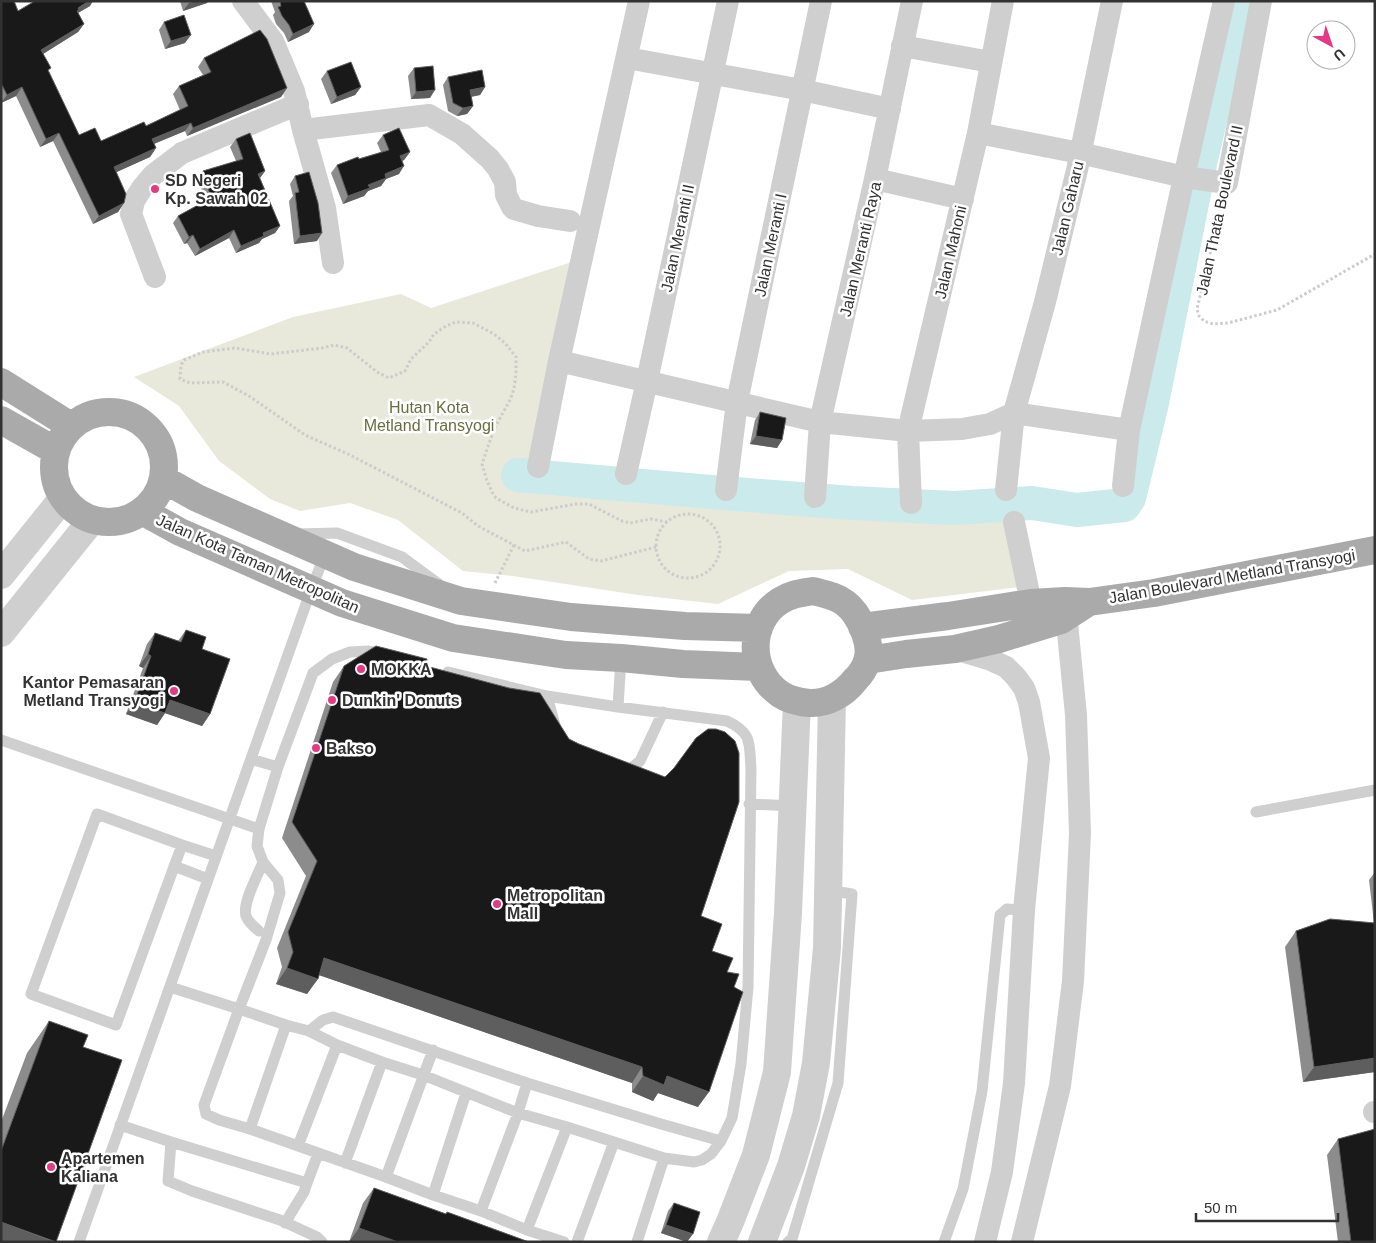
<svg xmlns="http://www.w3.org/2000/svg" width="1376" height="1243" font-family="Helvetica,sans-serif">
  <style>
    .park { fill: #e8e9db }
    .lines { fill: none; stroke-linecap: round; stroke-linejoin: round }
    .river { stroke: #cbeaeb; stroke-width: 34 }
    .path { stroke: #ccc; stroke-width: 3; stroke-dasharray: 2.5 2.5; stroke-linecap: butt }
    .service { stroke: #cfcfcf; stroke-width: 11 }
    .minor { stroke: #cfcfcf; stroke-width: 22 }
    .tertiary { stroke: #cfcfcf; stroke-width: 28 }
    .primary { stroke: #aaa; stroke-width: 28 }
    .wall { fill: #8c8c8c }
    .shaded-wall { fill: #5e5e5e }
    .building { fill: #191919; stroke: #5e5e5e }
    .poi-dot { fill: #e33a83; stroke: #fff; stroke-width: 2 }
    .labels { text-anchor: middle; stroke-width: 5; stroke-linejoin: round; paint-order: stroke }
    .poi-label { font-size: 16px; font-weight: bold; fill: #323232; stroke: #fff; text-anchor: start }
    .street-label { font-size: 16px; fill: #323232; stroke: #fff }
    .park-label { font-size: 16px; fill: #666e3f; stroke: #fff }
  </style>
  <rect width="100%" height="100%" fill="#fff"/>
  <path class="park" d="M575,261L524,490L1007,509L1020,587L912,600L848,569L789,571L718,604L638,595L513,576L463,571L398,520L350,503L300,511L270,499L219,461L179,406L134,377L293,317L401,294L431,308Z"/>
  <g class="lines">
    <path class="river" d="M518,475L722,493L852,503L954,508L1032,503L1077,510L1124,505L1129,498L1152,403L1201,159L1238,1"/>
    <path class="path" d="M1222,203L1197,309L1199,316L1204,321L1213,324L1228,323L1277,310L1375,254
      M656 546a32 32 0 1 1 64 0a32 32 0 1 1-64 0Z
      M656,547L601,561L589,559L566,542L525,551L478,526L462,513L348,454L305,435L249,396L223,382L190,383L180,379L181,365L184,360L203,352L235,348L271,354L322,348L334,345L347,348L377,372L389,378L405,371L411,359L429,342L434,334L446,326L456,322L473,323L494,334L505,343L516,357V372L514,389L510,400L494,429L482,464L486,478L492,492L496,498L514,508L531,512L576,504H589L622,521L630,523L651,519L667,522
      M495,583L514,545"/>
    <path class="service" d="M297,534L337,533L402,557L440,585
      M448,672L547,696L618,707L727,721C753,733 749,744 751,769L748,987L741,1064L732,1118L721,1141L711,1154L702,1160L694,1162L664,1158L567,1127L518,1113L423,1075L382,1062L337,1045L309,1031L286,1025L239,1009L204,1105L206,1114L219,1120L250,1129L386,1177L433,1195L481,1211L527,1230L564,1242
      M547,696L555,725
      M618,707L621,658
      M1,740L259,829
      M251,759L278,767
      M623,772L625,773L640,761L663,712
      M749,804L793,806
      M1256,812L1375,790
      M97,814L182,845L116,1025L31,994Z
      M182,845L216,856
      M174,866L208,879
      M259,931C254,927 248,922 246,916C242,903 258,875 263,862
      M170,987L239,1009L266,940L280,893L278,880L263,862L257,846L259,829L278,767L313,673L332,659L350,652L369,651L382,654
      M309,1031L323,1020L333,1017L527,1083L518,1113L481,1211
      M527,1083L661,1124L721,1141
      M120,1125L171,1142L168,1181L192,1191L280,1220L317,1237L322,1242
      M250,1129L286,1025
      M171,1142L307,1183L304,1192L285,1223
      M298,1146L337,1045
      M345,1163L382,1062
      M386,1177L433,1050
      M307,1183L318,1154
      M433,1195L466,1093
      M527,1230L567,1127
      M79,1242L311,590L325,554
      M577,1242L614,1142
      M637,1242L664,1158
      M788,1242L792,1239L838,1083L852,894L828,890
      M944,1242L963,1189L982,1091L1000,915L1007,909L1024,910"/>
    <path class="minor" d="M243,1L273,41L294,91L303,130L325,208L333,263
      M902,46L991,62
      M627,58L802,90L890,109
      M303,130L429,115L462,134L490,159L498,169L505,182L506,195L512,207L514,209L538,216L570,221
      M978,133L1080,153L1184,177L1227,183L1261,1
      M875,179L963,199
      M155,277L131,214L134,201L142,188L153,175L182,153L298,104
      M559,361L820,422L908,431L962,429L990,424L1014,413L1129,430
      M538,467L559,361L639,1
      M626,474L647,381L728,1
      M1123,486L1129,430L1184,177L1224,1
      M726,490L737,402L821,1
      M1006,490L1014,413L1045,302L1077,170L1112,1
      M815,497L820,422L875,179L912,1
      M911,503L908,431L978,133L1003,1
      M1014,522L1031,603
      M955,649L991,660L1006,667L1016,677L1024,688L1029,702L1039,758L1024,910L1014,1083L1002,1172L985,1242
      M1374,1112H1375
      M1022,1242L1060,1086L1073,981L1080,833L1076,715L1065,602"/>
    <path class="tertiary" d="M1,575L63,498
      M1,633L92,520
      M721,1242L730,1222L756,1155L777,1072L788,913L797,702
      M762,1242L791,1166L806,1116L816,1063L827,948L832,699"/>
    <path class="primary" d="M1,382L71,426
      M54 467a55 55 0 1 1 110 0a55 55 0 1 1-110 0Z
      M1,420L56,451
      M163,479L197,498L354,567L461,601L571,617L685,626L759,628
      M142,511L180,532L342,603L453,638L566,655L621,658L683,664L758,667
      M813,591C824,594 836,596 845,603C859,613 873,644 867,661C865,668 860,675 855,680C844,694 827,704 809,703C799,702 789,700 780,694C748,672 747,622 780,601C791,594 801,593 813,591Z
      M862,627L948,616L1031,603L1065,601L1089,602L1154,593L1375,550
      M868,660L906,654L955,649L999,639L1061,620L1089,602"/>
  </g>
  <path class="wall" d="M1,1L18,11L90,6L78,13L84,24L78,32L43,54L48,72L79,135L101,141L146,126L180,110L173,94L179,86L203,75L198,67L204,58L287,88L281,97L187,136L185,131L154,144L156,148L150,157L116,172L124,203L118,212L93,224L53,141L40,147L16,96L1,103Z
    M180,1H208L207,3L183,11Z
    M271,1H304L309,32L288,42L284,33L276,24L273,15L275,12Z
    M164,22L185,43L165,49L159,30Z
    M414,68L430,98L411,99L408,76Z
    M327,71L361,87L355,95L331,104L321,79Z
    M448,77L485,87L480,95L471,97L473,106L467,114L457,116L448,111L443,85Z
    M383,135L410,152L404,160L402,161L399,174L386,179L381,186L368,191L364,196L343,204L331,173L337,165L381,152L377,143Z
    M236,139L265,171L260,178L280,226L275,233L262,239L259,243L236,253L229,238L195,256L187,243L184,244L173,223L178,216L205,201L198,179L203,171L236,161L230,147Z
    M295,176L317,241L294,244L289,201L293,196L290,184Z
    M760,412L782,440L777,448L750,444L755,420Z
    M186,630L202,649L210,714L202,726L165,713L157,725L126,714L143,668L139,666L147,644L155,633L178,641Z
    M344,666H426L569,739L701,916L712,951L727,972L698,1107L658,1093L653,1101L632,1092V1083L319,975L307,994L276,984L282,967L277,948L306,876L282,838L333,682Z
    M1375,872V1072L1303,1082L1285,947L1296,931L1374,923L1369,880Z
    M49,1021L1,1242V1122L27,1053Z
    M1338,1139L1375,1242H1338L1327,1155Z
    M374,1188L446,1214L447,1212L529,1242H349L363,1203Z
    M674,1203L687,1242L661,1233L668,1211Z"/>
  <path class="shaded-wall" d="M89,1H93L90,6L76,14L78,8Z
    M195,1H208L207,3L183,11L189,3Z
    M84,24L78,32L35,59L41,50Z
    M314,24L309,32L288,42L293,34Z
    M191,35L185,43L165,49L171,41Z
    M22,87L16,96L1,103L7,95Z
    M361,87L355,95L331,104L337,97Z
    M485,87L480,95L464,98L470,90Z
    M287,88L281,97L187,136L193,128Z
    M435,90L430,98L411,99L416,92Z
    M473,106L467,114L457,116L463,108Z
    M191,123L185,131L146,147L152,139Z
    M59,133L53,141L40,147L46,139Z
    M156,148L150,157L108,176L114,167Z
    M410,152L404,160L395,164L400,156Z
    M404,166L399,174L386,179L381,186L368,191L364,196L343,204L348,196L385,174Z
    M265,171L260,178L258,174Z
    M124,203L118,212L93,224L99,216Z
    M280,226L275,233L262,239L259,243L236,253L241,246L263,233Z
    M234,230L229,238L195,256L200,249Z
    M322,233L317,241L294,244L300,236Z
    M193,235L187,243L184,244L189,237Z
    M756,436L782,440L777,448L750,444Z
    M148,654L151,656L143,668L139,666Z
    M170,700L210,714L202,726L162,712Z
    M134,703L165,713L157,725L126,714Z
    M324,958L642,1067L632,1083L313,973Z
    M287,968L318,979L307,994L276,984Z
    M1375,1058V1072L1303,1082L1314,1067Z
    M643,1076H667L709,1092L698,1107L658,1093L653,1101L632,1092Z
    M1,1222L55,1242H1Z
    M666,1225L693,1234L687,1242L661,1233Z
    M359,1228L398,1242H349Z"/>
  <path class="building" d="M1,1H14L18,11L35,1H89L78,8L79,10L77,11L84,24L41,50L51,68L48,70L79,135L95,128L101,141L144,122L146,126L188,106L179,86L211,72L204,58L260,30L267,39L287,88L193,128L191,123L152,139L156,148L114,167L126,194L124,203L99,216L59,133L46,139L22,87L7,95L1,83Z
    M280,1H304L314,24L293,34L289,25L282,16L278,7L281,6Z
    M184,15L191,35L171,41L164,22Z
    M351,62L361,87L337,97L327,71Z
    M433,66L435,90L416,92L414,68Z
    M482,70L485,87L470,90L473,106L463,108L453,103L448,77Z
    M399,128L410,152L400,156L404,166L385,174L386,178L368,185L370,188L348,196L337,165L358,157L359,159L389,150L383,135Z
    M250,133L265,171L258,174L280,226L263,233L264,236L241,246L234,230L200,249L193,235L189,237L178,216L211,198L203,171L243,159L236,139Z
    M309,172L318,203L322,233L300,236L295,193L299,192L295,176Z
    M760,412L786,418L782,440L756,436Z
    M186,630L206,637L202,649L230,659L210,714L170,700L165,713L134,703L151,656L148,654L155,633L181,642Z
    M376,646L427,659L426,666L509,688L540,693L569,739L579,744L665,777L674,768L696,738L708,729H716L725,732L735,741L739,753V802L701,916L722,924L712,951L733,958L727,972L739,974L734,987L743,992L709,1092L667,1076L664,1085L643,1076L642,1067L324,958L318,979L287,968L293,952L288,932L317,861L292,822L344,666Z
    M1330,919L1375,923V1058L1314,1067L1296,931Z
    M49,1021L88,1035L83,1047L122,1060L56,1242L1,1222V1151Z
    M1375,1129V1242H1351L1338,1139Z
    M374,1188L446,1214L447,1212L529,1242H398L359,1228Z
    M674,1203L700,1212L693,1234L666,1225Z"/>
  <g class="poi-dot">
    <circle cx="155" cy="189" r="5"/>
    <circle cx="361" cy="669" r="5"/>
    <circle cx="174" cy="691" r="5"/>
    <circle cx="332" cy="700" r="5"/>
    <circle cx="316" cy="748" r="5"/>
    <circle cx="497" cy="904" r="5"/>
    <circle cx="51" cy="1167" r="5"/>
  </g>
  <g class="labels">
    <g class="poi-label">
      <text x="165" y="186">SD Negeri<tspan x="165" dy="18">Kp. Sawah 02</tspan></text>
      <text x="371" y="675">MOKKA</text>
      <text x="164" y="688" text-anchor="end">Kantor Pemasaran<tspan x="164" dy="18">Metland Transyogi</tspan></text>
      <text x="342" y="706">Dunkin' Donuts</text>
      <text x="326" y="754">Bakso</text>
      <text x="507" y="901">Metropolitan<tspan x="507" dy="18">Mall</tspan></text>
      <text x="61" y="1164">Apartemen<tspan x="61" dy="18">Kaliana</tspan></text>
    </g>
    <g class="street-label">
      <text transform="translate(1067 208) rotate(-77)" y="6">Jalan Gaharu</text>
      <text transform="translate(1219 210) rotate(-78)" y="6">Jalan Thata Boulevard II</text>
      <text transform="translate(677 238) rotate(-78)" y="6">Jalan Meranti II</text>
      <text transform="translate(770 245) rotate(-78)" y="6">Jalan Meranti I</text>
      <text transform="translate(860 249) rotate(-77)" y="6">Jalan Meranti Raya</text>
      <text transform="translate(950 252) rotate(-77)" y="6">Jalan Mahoni</text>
      <text transform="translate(258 563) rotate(24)" y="6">Jalan Kota Taman Metropolitan</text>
      <text transform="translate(1232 576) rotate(-10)" y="6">Jalan Boulevard Metland Transyogi</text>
    </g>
    <g class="park-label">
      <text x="429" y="413">Hutan Kota<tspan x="429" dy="18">Metland Transyogi</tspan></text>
    </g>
  </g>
  <rect width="1376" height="1243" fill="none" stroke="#323232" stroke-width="5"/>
  <g transform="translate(1331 45) rotate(140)"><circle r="24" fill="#ffffff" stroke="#adadad"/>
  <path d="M0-4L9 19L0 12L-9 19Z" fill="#e33a83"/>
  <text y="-8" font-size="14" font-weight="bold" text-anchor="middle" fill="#323232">U</text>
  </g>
  <path d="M1196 1213v8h142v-8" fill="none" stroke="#323232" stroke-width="2.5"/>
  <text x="1204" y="1213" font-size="15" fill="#323232" stroke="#ffffff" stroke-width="4" paint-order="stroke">50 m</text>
</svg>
